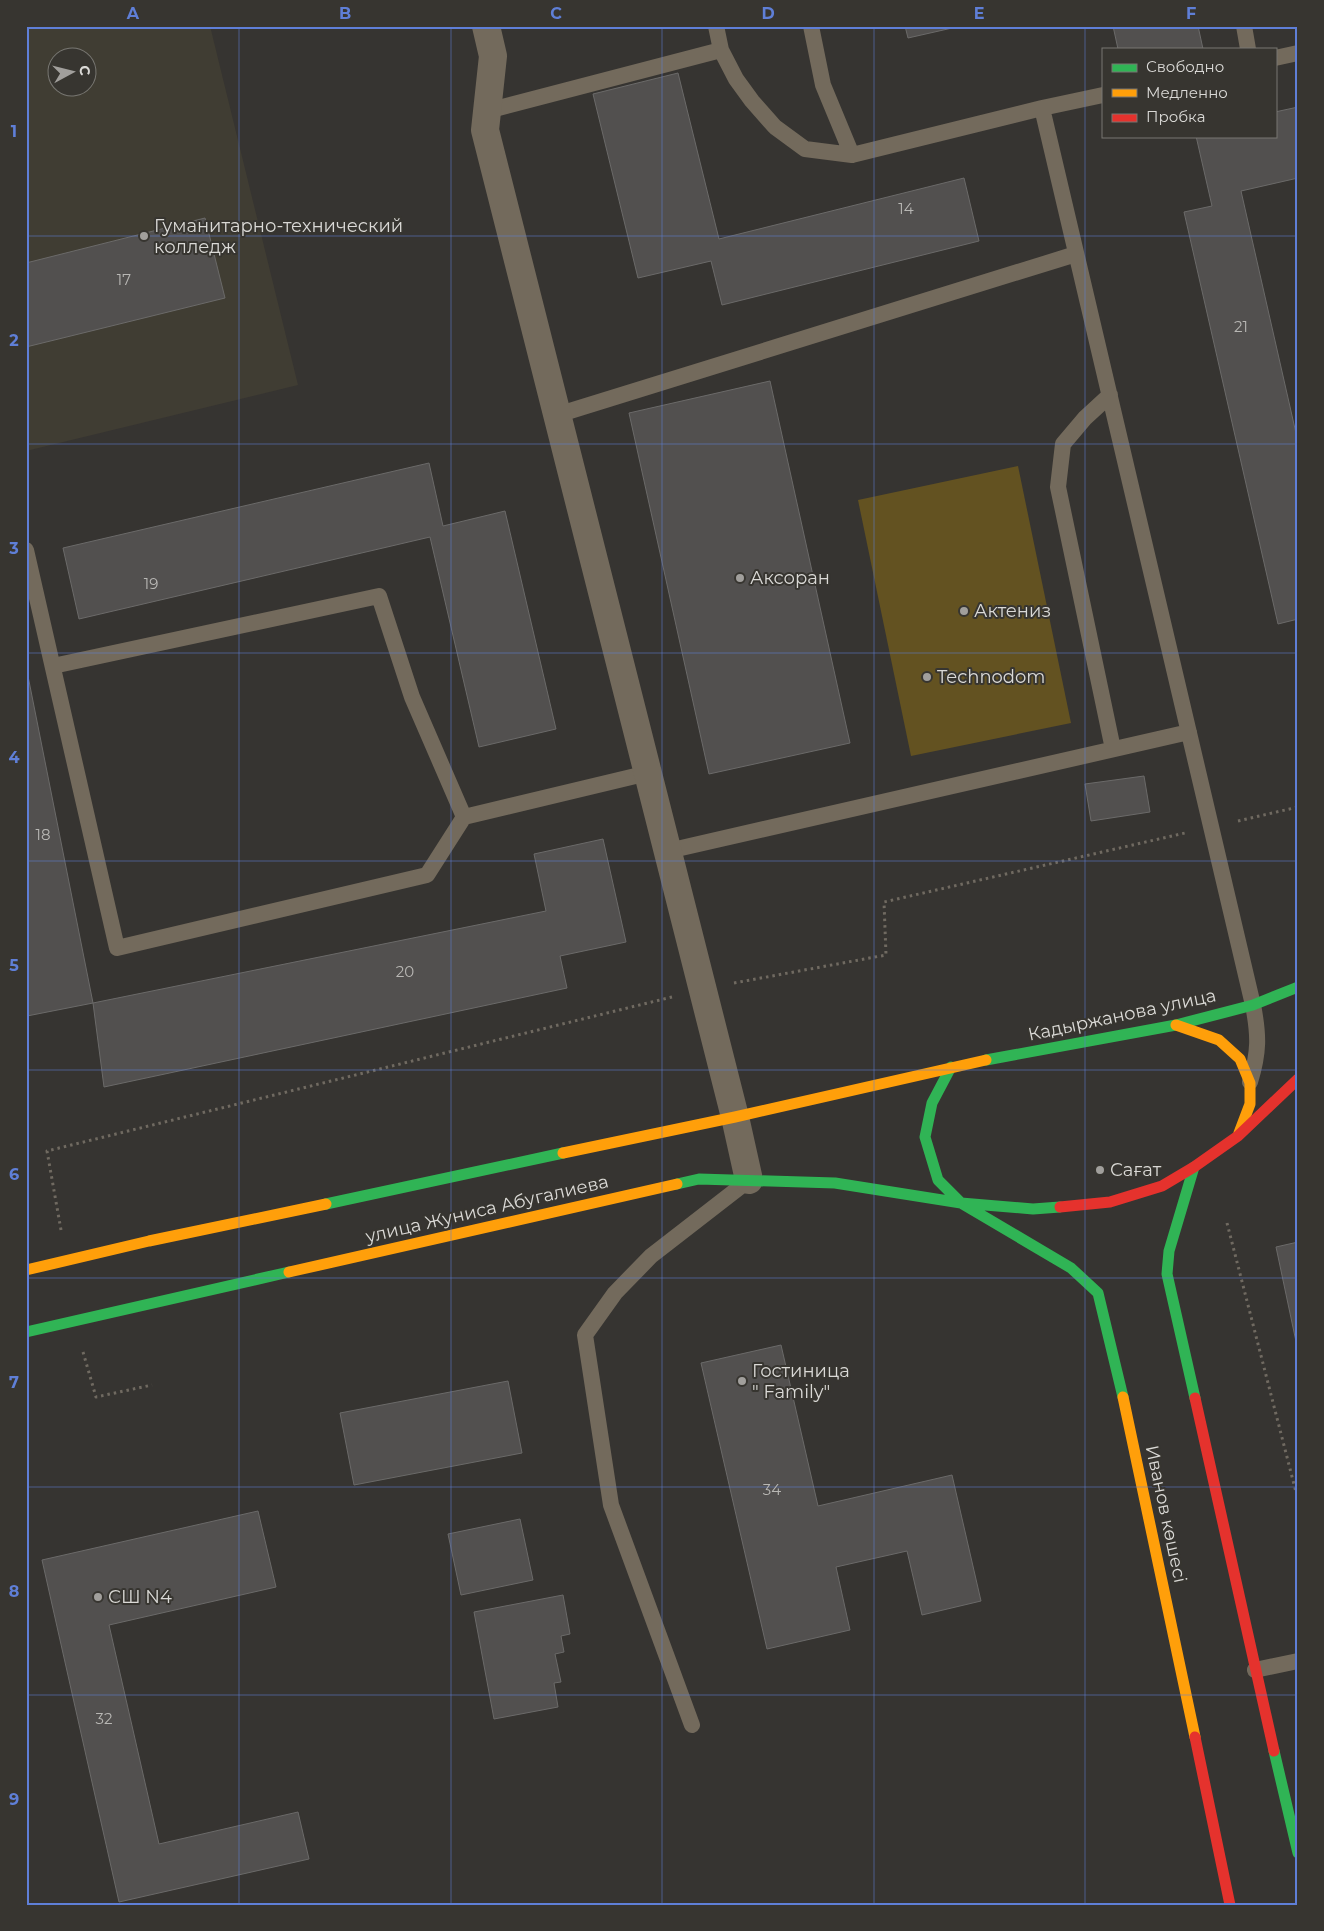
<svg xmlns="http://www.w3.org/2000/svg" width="1324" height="1931" font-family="Montserrat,sans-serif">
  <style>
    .built { fill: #403d33; fill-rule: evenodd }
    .green { fill: #635221 }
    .building { fill: #52504f; stroke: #6b6a69 }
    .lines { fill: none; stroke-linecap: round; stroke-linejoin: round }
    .path { stroke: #706a61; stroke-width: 3; stroke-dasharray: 2.5 4; stroke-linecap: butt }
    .lane { stroke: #736a5c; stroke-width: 16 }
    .street { stroke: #736a5c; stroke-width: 28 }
    .fast { stroke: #30b455; stroke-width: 11 }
    .slow { stroke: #ff9f0a; stroke-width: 11 }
    .jam { stroke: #e5322d; stroke-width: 11 }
    .grid { fill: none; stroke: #5f7fd7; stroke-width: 1; stroke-opacity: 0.55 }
    .poi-dot { fill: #a19f9c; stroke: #373530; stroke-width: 2 }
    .labels { text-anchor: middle; stroke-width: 4; stroke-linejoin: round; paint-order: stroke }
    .number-label { font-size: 15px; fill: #b8b7b4 }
    .poi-label { font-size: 18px; fill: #dad9d6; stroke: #373530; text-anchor: start }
    .street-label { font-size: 18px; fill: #dad9d6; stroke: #373530 }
    .neatline { fill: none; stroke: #5f7fd7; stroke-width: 2 }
    .grid-label { font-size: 16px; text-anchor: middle; font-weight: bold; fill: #5f7fd7 }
  </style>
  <rect width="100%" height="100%" fill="#363431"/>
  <path class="built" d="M26,26H210L298,385L26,451ZM58,58H88V88H58Z"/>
  <path class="green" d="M1018,466L1071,723L911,756L858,500Z"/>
  <path class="building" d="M905,26H961L908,38Z
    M1113,26H1198L1203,49H1118Z
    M678,73L719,239L964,178L979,241L722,305L711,261L638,278L593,94Z
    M1298,107V178L1241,191L1298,442V619L1278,624L1184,212L1212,206L1196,136H1275V112Z
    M205,218L225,298L26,347V263Z
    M770,381L850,743L709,774L629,413Z
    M429,463L443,526L505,511L556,729L479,747L430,537L79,619L63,548Z
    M26,666L93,1003L27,1016L26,1011Z
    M1144,776L1150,812L1091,821L1085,784Z
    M603,839L626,942L560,956L567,988L104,1087L93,1003L546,911L534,854Z
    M1298,1242V1351L1276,1247Z
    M781,1345L818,1506L952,1475L981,1601L922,1615L907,1551L836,1567L850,1630L767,1649L701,1363Z
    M508,1381L522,1453L354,1485L340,1413Z
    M258,1511L276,1587L109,1625L159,1844L298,1812L309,1859L119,1902L42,1560Z
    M520,1519L533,1580L461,1595L448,1534Z
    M563,1595L570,1634L561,1636L564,1652L555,1654L561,1682L554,1683L558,1707L494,1719L474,1612Z"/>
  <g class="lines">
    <path class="path" d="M1238,821L1298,807
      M734,983L886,955L884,902L1185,833
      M1227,1223L1298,1500
      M61,1230L47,1151L672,997
      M83,1352L96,1397L152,1385"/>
    <path class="lane" d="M811,26L823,85L852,155
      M1244,26L1248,49
      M721,50L736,79L752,101L775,127L805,149L852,155L1042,108L1103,95
      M1275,58L1298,53
      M1042,108L1253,1005C1259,1036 1259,1052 1250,1082
      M487,111L721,50L716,26
      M1110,395L1085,418L1063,444L1058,487L1113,749
      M557,415L1076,254
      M26,550L117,948L427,875L464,817L648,773
      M53,666L379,596L412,697L464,817
      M668,851L1189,732
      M1255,1670L1298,1661
      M692,1725L611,1505L585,1335L615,1293L651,1256L749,1180"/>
    <path class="street" d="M486,26L493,56L485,130L735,1117L749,1180"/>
    <path class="fast" d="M986,1060L1176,1025L1253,1005L1298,987
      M951,1067L932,1103L925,1137L938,1180L961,1203L1071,1268L1098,1293L1123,1397
      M1194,1167L1169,1251L1167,1274L1195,1398
      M677,1184L699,1179L835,1183L961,1203L1033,1209L1060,1207
      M326,1204L563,1153
      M26,1332L289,1272
      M1274,1751L1298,1853"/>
    <path class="slow" d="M1176,1025L1219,1040L1240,1059L1250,1083V1104L1239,1133
      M563,1153L735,1117L986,1060
      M26,1270L149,1241L326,1204
      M289,1272L677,1184
      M1123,1397L1195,1737"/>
    <path class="jam" d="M1060,1207L1110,1202L1162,1186L1194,1167L1238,1136L1298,1079
      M1195,1398L1274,1751
      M1195,1737L1230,1905"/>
  </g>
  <path class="grid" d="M239,26V1905M451,26V1905M662,26V1905M874,26V1905M1085,26V1905M26,236H1298M26,444H1298M26,653H1298M26,861H1298M26,1070H1298M26,1278H1298M26,1487H1298M26,1695H1298"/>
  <g class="poi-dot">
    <circle cx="144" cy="236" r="5"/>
    <circle cx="740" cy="578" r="5"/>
    <circle cx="964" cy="611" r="5"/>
    <circle cx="927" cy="677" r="5"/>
    <circle cx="1100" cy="1170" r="5"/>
    <circle cx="742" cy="1381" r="5"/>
    <circle cx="98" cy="1597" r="5"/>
  </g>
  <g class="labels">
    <g class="number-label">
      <text x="906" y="214">14</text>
      <text x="124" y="285">17</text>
      <text x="1241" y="332">21</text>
      <text x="151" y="589">19</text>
      <text x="43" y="840">18</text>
      <text x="405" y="977">20</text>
      <text x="772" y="1495">34</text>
      <text x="104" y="1724">32</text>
    </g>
    <g class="poi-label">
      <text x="154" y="232">Гуманитарно-технический<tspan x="154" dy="21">колледж</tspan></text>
      <text x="750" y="584">Аксоран</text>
      <text x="974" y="617">Актениз</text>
      <text x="937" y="683">Technodom</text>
      <text x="1110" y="1176">Сағат</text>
      <text x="752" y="1377">Гостиница<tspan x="752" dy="21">" Family"</tspan></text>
      <text x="108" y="1603">СШ N4</text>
    </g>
    <g class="street-label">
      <text transform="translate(1122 1015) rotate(-12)" y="6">Кадыржанова улица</text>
      <text transform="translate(487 1209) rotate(-13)" y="6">улица Жуниса Абугалиева</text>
      <text transform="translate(1166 1514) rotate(78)" y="6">Иванов көшесі</text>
    </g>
  </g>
  <rect width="1324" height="1931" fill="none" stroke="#373530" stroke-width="55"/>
  <rect x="1102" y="48" width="175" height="90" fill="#373530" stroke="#787772"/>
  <rect x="1112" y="64" width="25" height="8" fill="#30b455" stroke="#787772"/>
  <text x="1146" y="72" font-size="15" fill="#dad9d6">Свободно</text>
  <rect x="1112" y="89" width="25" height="8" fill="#ff9f0a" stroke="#787772"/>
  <text x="1146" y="98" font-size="15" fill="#dad9d6">Медленно</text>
  <rect x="1112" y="114" width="25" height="8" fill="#e5322d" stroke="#787772"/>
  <text x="1146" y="122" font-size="15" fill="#dad9d6">Пробка</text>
  <g transform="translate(72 72) rotate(83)"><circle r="24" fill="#373530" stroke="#787772"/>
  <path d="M0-4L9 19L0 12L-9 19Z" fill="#a19f9c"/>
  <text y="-8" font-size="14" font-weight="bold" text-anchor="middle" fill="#dad9d6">С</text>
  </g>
  <rect x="28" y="28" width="1268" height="1876" class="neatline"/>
  <g class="grid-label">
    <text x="133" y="19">A</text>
    <text x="345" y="19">B</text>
    <text x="556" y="19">C</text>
    <text x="768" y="19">D</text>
    <text x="979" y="19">E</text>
    <text x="1191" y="19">F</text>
    <text x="14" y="137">1</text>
    <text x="14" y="346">2</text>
    <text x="14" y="554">3</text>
    <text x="14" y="763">4</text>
    <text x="14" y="971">5</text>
    <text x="14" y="1180">6</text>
    <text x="14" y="1388">7</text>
    <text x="14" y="1597">8</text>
    <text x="14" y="1805">9</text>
  </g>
</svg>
